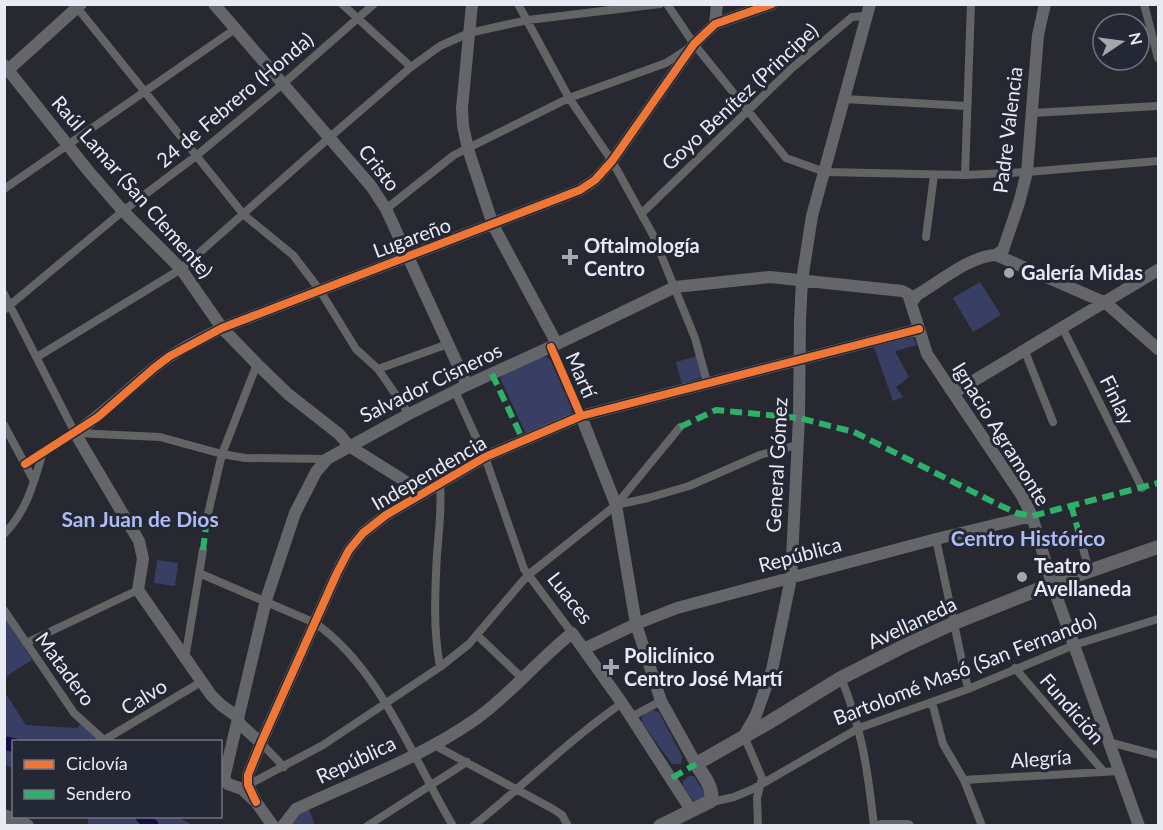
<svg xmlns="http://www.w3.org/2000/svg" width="1163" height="830" font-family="Lato,sans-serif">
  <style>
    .green { fill: #383e64 }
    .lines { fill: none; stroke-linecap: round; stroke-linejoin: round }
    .river { stroke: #120f46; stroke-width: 14 }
    .street { stroke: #636466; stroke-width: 8 }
    .secondary { stroke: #65666a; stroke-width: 12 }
    .primary { stroke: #646469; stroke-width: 14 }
    .quiet { stroke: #2db169; stroke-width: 6; stroke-dasharray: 12 6; stroke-linecap: butt }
    .cycleway-casing { stroke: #242734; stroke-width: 11 }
    .cycleway { stroke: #f07635; stroke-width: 8 }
    .poi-dot { fill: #a5a7af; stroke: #242734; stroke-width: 2 }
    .labels { text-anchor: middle; stroke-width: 6; stroke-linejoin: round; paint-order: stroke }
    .street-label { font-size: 20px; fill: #e8ebf4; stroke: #242734 }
    .poi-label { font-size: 20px; font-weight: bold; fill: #e8ebf4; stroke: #242734; text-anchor: start }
    .neighbourhood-label { font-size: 21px; font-weight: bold; fill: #afbbf3; stroke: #242734 }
  </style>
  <rect width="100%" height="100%" fill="#282930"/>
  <path class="green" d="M980,282L1001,315L973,332L953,298Z
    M913,337L917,345L895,351L909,377L896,387L903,397L893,401L874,347Z
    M541,356L547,357L551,361L571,405L572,411L569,416L529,433L525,432L500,378L503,374Z
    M697,356L702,377L682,384L676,362Z
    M157,560L178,563L175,586L154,583Z
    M4,616L32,660L5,677H4Z
    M4,691L26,725L77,728L81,724L103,741L14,742L13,768L5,764Z
    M652,710L659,712L682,756L681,764H672L642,723V716Z
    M689,776H694L705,794L704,799L694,802L683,787V781Z
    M308,807L315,825L290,826L300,811Z
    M88,817H177L193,825H88Z"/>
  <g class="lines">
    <path class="river" d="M4,743L14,745
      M142,816L152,826"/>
    <path class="street" d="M342,4L411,67
      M518,4L569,98L612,161L653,235L695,338L707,382
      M667,4L694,44L786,158L825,172L965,175L1027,172L1158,161
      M1144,4L1158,58
      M75,5L244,215L293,255L319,289L356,349L378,369L409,414
      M844,99L967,106
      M1032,113L1158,106
      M965,175L971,4
      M4,189L235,29
      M386,209L454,155L569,98L666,63L689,48
      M642,213L791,69L852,17L866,16
      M926,237L934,175
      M4,294L75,433
      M4,310L123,211L196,156L284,83L374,4
      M1062,327L1142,488
      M1024,349L1053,422
      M37,357L181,269L330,137L411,67L440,46L469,33L528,20L660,4
      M378,369L448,344
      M455,391L485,457L524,569L572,633
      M4,425L34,481
      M76,433L160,437L222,454L245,458L327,459
      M25,464L75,433
      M440,483C442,507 439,530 437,554C435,592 433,629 440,667
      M616,505L648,498L689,486L760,455L797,445
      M207,518L222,454L257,364
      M4,534C26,512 34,483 42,455
      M936,539L968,689
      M1082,544L1089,571
      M199,573L315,623C380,668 413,759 453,826
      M4,610L74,713L106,742
      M477,635L523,679
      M26,643L138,590
      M185,659L203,550
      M1015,668L1104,772
      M841,678C862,728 868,772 874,826
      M932,702L943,744L964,780L982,826
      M631,717L661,701
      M744,736L762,778L757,798L758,826
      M104,740L201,682
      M1109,742L1158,755
      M261,743L284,767
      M434,745L553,809L562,815L568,826
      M964,780L1119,771
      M248,785L323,745L440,667L469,644L527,576L616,505L680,427
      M708,803L734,797L753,789L859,728L968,689L1074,645L1158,619
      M367,826L467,762
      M473,826C524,785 569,740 622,703"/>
    <path class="secondary" d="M214,4L371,186L386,209L467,385
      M472,4L462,108L463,126L468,149L493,225L557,344
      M715,24L717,4
      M4,65L90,173L123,211L181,269L222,328L257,364L288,394L339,434L349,446L424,493
      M8,70L81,4
      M996,255L1003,250L1019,203L1027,172L1038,35L1045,4
      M912,302L917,295C939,282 970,256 996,255L1106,303L1158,349
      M950,389H960L1158,270
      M581,416L616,505L636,624L661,701L696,764
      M584,649L636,624L677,608L936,539L1032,516
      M744,736L756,715L772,670L791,578L799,418L800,320L802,280L812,216L870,4
      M261,743L241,725L235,715L221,705L211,695L138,590L143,559L139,541L75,433C104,413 127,390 154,368C175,351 199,340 222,328L580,190L595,180L612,161L694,44L715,24L772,4
      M256,802L242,789L228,784L224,778L266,600L295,513L316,472L327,459L409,414L467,385L557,344L675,287L770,277L902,291L908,294L927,354L1022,496L1032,516L1052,584L1139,826
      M273,826L256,802L248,785V775L261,743L337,573L349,550L363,533L386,515L485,457L581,416L919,329
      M283,826L296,809C356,781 422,757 476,719C511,694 538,660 572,633L622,703L691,810
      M881,826H908"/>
    <path class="primary" d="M4,816L27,826
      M660,826L711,801C714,788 703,775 696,764L768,723L841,678L904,646L954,623L1052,584L1158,547"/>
    <path class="quiet" d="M492,374L523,440
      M680,427L716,410L799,418L854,432L999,505L1017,513L1032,516L1158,483
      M1071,505L1082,544
      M203,550L207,518
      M672,778L696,764"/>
    <defs>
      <path id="cycleway" d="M551,347L581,416
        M25,464L98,417L154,368L170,356L222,328L580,190L595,180L612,161L694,44L715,24L772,4
        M256,802L248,785V775L261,743L337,573L349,550L363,533L386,515L485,457L581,416L919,329"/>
    </defs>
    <use href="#cycleway" class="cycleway-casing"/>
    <use href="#cycleway" class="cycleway"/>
  </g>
  <g class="poi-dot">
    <path d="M567 248h6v6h6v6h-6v6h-6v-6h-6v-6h6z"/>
    <circle cx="1009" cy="273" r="6"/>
    <circle cx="1022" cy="577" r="6"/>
    <path d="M608 658h6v6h6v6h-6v6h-6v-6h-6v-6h6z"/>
  </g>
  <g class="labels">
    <g class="street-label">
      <text transform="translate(740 97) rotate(-43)" y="7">Goyo Benítez (Principe)</text>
      <text transform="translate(235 100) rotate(-40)" y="7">24 de Febrero (Honda)</text>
      <text transform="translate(1008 130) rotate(-83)" y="7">Padre Valencia</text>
      <text transform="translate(379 168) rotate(52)" y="7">Cristo</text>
      <text transform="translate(132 187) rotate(49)" y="7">Raúl Lamar (San Clemente)</text>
      <text transform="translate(412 238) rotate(-20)" y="7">Lugareño</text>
      <text transform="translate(581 375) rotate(66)" y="7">Martí</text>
      <text transform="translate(431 383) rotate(-26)" y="7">Salvador Cisneros</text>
      <text transform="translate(1117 400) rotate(64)" y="7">Finlay</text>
      <text transform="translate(1001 434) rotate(58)" y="7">Ignacio Agramonte</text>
      <text transform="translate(777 465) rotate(-87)" y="7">General Gómez</text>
      <text transform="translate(429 473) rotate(-30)" y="7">Independencia</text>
      <text transform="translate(800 555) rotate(-15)" y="7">República</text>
      <text transform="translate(570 598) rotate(52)" y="7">Luaces</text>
      <text transform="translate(912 623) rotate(-25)" y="7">Avellaneda</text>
      <text transform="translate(65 669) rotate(54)" y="7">Matadero</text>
      <text transform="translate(965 669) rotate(-21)" y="7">Bartolomé Masó (San Fernando)</text>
      <text transform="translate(144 697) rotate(-31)" y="7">Calvo</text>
      <text transform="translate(1072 709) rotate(49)" y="7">Fundición</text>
      <text transform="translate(1041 759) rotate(-4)" y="7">Alegría</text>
      <text transform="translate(356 760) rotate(-25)" y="7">República</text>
    </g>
    <g class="poi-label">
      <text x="584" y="253">Oftalmología<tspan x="584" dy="23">Centro</tspan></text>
      <text x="1021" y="280">Galería Midas</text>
      <text x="1034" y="573">Teatro<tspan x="1034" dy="23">Avellaneda</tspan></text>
      <text x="624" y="663">Policlínico<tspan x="624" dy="23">Centro José Martí</tspan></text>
    </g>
    <g class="neighbourhood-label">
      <text x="140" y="527">San Juan de Dios</text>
      <text x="1028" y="546">Centro Histórico</text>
    </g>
  </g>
  <rect width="1163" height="830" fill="none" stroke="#e8ebf4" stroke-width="12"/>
  <rect x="12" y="740" width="210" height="78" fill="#242734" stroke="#727581" stroke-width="1.5"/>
  <rect x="24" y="760" width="30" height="9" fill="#f07635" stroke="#727581" stroke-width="1.5"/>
  <text x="66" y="770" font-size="18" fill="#e8ebf4">Ciclovía</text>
  <rect x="24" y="790" width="30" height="9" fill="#2db169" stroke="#727581" stroke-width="1.5"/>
  <text x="66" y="800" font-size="18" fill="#e8ebf4">Sendero</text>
  <g transform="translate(1121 42) rotate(77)"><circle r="28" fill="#242734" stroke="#727581" stroke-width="1.5"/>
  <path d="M0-4.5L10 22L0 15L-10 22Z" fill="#a5a7af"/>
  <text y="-9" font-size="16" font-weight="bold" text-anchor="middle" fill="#e8ebf4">N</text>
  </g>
</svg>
